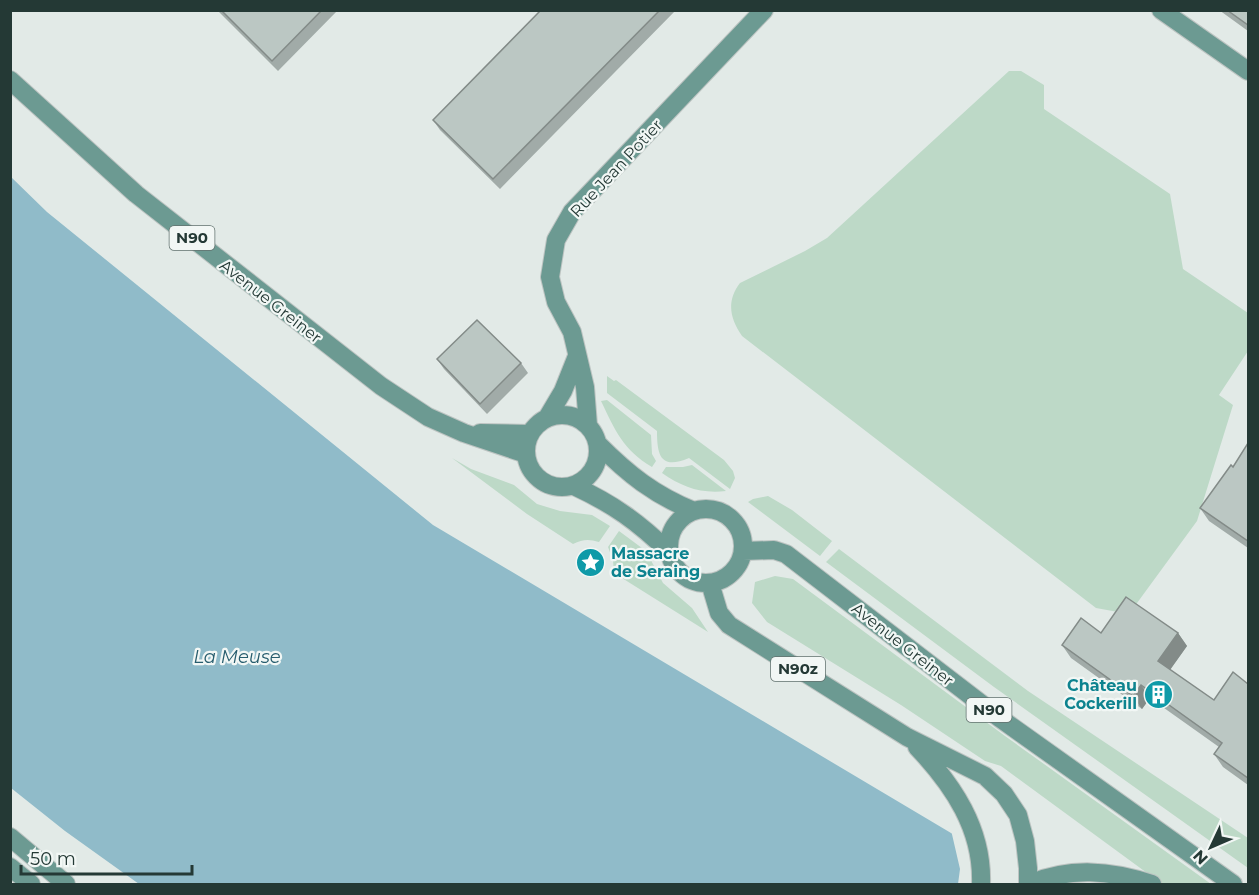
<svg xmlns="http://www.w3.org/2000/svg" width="1259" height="895" font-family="Montserrat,sans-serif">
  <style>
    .green { fill: #bdd9c7 }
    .water { fill: #90bbc9 }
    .pier { fill: #e2eae7 }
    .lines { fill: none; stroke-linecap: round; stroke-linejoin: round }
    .major-casing { stroke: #bdc4c2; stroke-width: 20 }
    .major { stroke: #6c9a92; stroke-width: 18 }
    .wall { fill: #a1aba8 }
    .shaded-wall { fill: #838b88 }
    .building { fill: #bbc7c3; stroke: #838b88; stroke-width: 1.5 }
    .labels { text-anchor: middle; stroke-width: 4.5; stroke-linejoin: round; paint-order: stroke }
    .shield { fill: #f2f7f5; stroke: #62726f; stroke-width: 1.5 }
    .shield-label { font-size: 15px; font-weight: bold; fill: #243935 }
    .street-label { font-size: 16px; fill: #243935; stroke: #f2f7f5 }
    .culture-label { font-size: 16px; font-weight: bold; fill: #0d838f; stroke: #f2f7f5; text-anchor: start }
    .water-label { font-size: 18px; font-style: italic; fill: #265c6d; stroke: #f2f7f5 }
  </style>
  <rect width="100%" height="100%" fill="#e2eae7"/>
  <path class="green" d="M1009,71H1021L1044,85V109L1170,194L1183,269L1248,313V351L1219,395L1233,405L1197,521L1129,614L1096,608L742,336C730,319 726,301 740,283L805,251L827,238Z
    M607,376L614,381L616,380L724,460L733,471L735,478L730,489L689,458C661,470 657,456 657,431L607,393Z
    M607,400L651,435L652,454L656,461L652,467C623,450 615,430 601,401Z
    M452,458L471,469L514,485L537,504L560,511L592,515L610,526L599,542C589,539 583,539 573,544L527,514Z
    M692,465L726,491C701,494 682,487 662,473L666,467H683Z
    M768,496L792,510L832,541L820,556L748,502L753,499Z
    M619,531L646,551L663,583L692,608L708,632L614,573L613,560L608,547Z
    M839,549L1028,691L1248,838V868L994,687L826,562Z
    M775,576L793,579L1005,736L1211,884H1162L1001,766L985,761L901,705L767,622L752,603L755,582Z"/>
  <path class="water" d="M10,176L47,212L433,525L951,833L1049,884H139L65,831L11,788Z"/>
  <path class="pier" d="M951,830L1050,882L1052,884H958L960,869Z"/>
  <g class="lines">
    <defs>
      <path id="major" d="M1161,10L1248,71
        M10,80L136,194L381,386L428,417L464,433L526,454
        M526 451a36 36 0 1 1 72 0a36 36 0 1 1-72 0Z
        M547,418L563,391L577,356
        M588,425L585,387L572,332L556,302L550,277L556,240L572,212L764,10
        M480,433L530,434
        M598,444C628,474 654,495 694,511
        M574,486C613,504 638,522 669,552
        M669 546a37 37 0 1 1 74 0a37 37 0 1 1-74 0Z
        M743,551L774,550L786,554L1001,719L1233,884
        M710,583L719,613L729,625L907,737L985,776L1004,794L1018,815L1025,841L1028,868V884
        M917,747C953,785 983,829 981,884
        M10,837L66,884
        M10,867L31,884
        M1029,884C1070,867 1110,870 1152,884"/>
    </defs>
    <use href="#major" class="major-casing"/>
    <use href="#major" class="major"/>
  </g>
  <path class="wall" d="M217,10H338L278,71Z
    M541,10H676L500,189L440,130L433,120Z
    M1219,10H1248V31Z
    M437,359L521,363L528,373L487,414L444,369Z
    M1248,443V548L1209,521L1200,508L1233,467Z
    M1101,633H1178L1187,646L1170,670L1214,700L1248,684V785L1223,767L1214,754L1219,747L1150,698L1142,709L1071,658L1062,645Z"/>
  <path class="shaded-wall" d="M1178,633L1187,646L1167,674L1158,661Z
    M1141,685L1150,698L1142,709L1133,696Z"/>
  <path class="building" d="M221,10H322L272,61Z
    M541,10H660L493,179L433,120Z
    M1227,10H1248V25Z
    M477,320L521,363L480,404L437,359Z
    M1248,443V541L1200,508L1231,465L1233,467Z
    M1126,597L1178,633L1158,661L1214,700L1233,672L1248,684V778L1214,754L1222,743L1141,685L1133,696L1062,645L1081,618L1101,633Z"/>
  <defs>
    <symbol id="sight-disc" viewBox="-11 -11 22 22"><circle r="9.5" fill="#0f9aa8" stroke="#f2f7f5"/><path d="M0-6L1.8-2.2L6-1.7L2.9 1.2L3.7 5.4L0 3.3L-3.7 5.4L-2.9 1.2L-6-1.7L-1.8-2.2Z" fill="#fff"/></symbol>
    <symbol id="building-disc" viewBox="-11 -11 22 22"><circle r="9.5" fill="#0f9aa8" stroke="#f2f7f5"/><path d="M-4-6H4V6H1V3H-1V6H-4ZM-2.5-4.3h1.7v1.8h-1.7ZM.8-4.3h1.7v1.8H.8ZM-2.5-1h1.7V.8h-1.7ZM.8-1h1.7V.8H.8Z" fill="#fff"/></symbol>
  </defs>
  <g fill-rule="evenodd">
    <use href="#sight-disc" x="574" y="546" width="33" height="33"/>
    <use href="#building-disc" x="1142" y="678" width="33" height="33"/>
  </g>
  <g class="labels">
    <g class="shield">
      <rect x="169.5" y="226" width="45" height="24" rx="4.5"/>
      <rect x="771" y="657" width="54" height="24" rx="4.5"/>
      <rect x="966.5" y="698" width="45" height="24" rx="4.5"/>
    </g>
    <g class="shield-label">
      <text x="192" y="243">N90</text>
      <text x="798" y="674">N90z</text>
      <text x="989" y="715">N90</text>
    </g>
    <g class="street-label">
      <text transform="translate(616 168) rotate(-47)" y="6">Rue Jean Potier</text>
      <text transform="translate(271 301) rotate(38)" y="6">Avenue Greiner</text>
      <text transform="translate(903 644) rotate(38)" y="6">Avenue Greiner</text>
    </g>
    <g class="culture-label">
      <text x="611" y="559">Massacre<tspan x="611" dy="18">de Seraing</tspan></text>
      <text x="1137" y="691" text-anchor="end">Château<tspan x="1137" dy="18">Cockerill</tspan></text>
    </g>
    <g class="water-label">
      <text x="237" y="663">La Meuse</text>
    </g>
  </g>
  <rect width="1259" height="895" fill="none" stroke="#243935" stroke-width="24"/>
  <g transform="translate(1211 847) rotate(226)" stroke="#f2f7f5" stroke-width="4.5" paint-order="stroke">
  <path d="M0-4.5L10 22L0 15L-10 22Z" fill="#243935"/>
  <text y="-9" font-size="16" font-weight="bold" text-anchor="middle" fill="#243935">N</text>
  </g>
  <path d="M21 865v9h171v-9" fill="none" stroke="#243935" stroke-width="3"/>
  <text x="30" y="865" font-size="18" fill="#243935" stroke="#f2f7f5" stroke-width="4.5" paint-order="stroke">50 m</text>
</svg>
